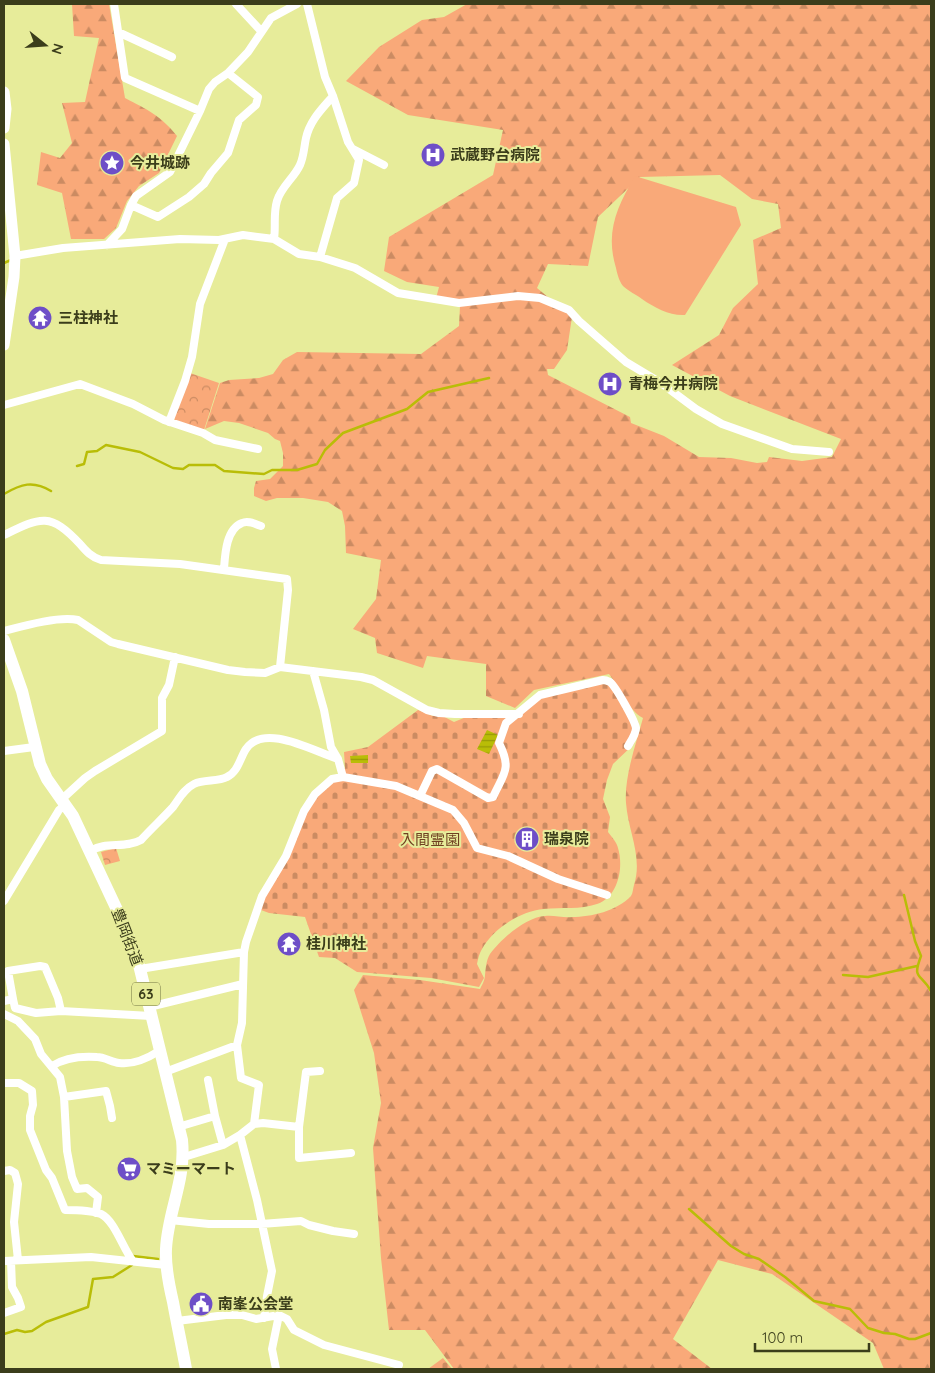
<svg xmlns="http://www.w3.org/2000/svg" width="935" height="1373" font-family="Quicksand,'Noto Sans JP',sans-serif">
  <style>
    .forest { fill: url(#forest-firs); fill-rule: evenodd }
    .cemetery { fill: url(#cemetery-stones) }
    .park { fill: url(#park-crowns) }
    .pitch { fill: #f9a979 }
    .water { fill: url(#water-rules) }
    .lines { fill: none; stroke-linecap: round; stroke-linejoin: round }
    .stream { stroke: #b9bd07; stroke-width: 2.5 }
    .street { stroke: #fff; stroke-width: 8 }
    .secondary { stroke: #fff; stroke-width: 11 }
    .primary { stroke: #fff; stroke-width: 12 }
    .labels { text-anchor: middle; stroke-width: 4; stroke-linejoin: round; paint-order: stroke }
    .shield { fill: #e7ec9a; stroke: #6f7241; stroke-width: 1 }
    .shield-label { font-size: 14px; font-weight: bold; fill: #3b3d1b }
    .poi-label { font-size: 15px; font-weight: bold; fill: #3b3d1b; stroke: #e7ec9a; text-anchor: start }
    .park-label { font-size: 15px; fill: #704022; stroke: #e7ec9a }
    .street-label { font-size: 15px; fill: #3b3d1b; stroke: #e7ec9a }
  </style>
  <defs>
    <pattern id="forest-firs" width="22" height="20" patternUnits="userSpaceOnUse" patternTransform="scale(1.25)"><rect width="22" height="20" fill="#f9a979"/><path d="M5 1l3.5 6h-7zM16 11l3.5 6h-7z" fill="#cb8b62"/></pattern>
    <pattern id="cemetery-stones" width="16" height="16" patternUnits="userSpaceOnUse" patternTransform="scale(1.25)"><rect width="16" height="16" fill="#f9a979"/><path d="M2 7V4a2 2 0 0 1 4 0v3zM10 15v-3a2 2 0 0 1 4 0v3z" fill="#cb8b62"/></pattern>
    <pattern id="park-crowns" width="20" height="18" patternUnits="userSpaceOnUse" patternTransform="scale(1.25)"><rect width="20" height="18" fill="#f9a979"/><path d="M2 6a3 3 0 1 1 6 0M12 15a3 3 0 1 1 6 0" fill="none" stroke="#cb8b62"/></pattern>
    <pattern id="water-rules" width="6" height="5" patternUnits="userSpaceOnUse" patternTransform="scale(1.25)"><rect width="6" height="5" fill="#b9bd07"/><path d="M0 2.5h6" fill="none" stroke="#989b07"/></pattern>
  </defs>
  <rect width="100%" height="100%" fill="#e7ec9a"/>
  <path class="forest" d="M72,4H109L125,98C148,110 160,115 177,136L159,173L139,186L127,201L116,228L104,239H71L62,193L37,185L41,152L60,158L72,143L62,103L85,102L99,38L74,36Z
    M467,4H931V1369H884L873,1343L772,1274L718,1260L673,1339L712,1369H454L425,1330H389L381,1258L373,1148L381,1103L374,1053L354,990L363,975L420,980L480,989C482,985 485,980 485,975C486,967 486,961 490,954C501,939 526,917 545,916C554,915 563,918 572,917C591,917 617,911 631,896C633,893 633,888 634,885C643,857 628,831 626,803C624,777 636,744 643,718C629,711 619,687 609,674L534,690L515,708L486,696V664L427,656L423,668L377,653L375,638L353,629L376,599L381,560L346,553L345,526L342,511L328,502L303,498H277L266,501L254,496V488L256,481L270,479L283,466V453L280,441L275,439L268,433L239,423L224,421L205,429L220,383L229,380L259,378L273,374L283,360L297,352L421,354L459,326L460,306L435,302L439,287L407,282L384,271L389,237L493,175L503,130L408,115L346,81L379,47L422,20L444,17ZM720,175L752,199L778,204L781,228L753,240L758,284L733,308L719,335L672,365L730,396L841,439L832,457L802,461L769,457L767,462L757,463L731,458L699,457L664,436L631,423L630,417L548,375L547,369H554L567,350L572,317L537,288L548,264L588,266L598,217L640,177Z"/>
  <path class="cemetery" d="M604,677L634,718L638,721L639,726L634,744L613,764L607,780L603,799L610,817L608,832C612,837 617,843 618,848C624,868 618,897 597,904C580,910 562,907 544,909C520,911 493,929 482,949C479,954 478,959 477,964L484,978L479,987L431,978L357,972L335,958L319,957L305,917L269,913L261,910L264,899L307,813L316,798L345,768L344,752L368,747L418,710L433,716L439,714L454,722L471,715L512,716L539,693Z
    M443,1358L452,1369H428Z"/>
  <path class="park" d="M190,373L219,383L204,430L175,421L174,418Z
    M116,848L120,861L105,865L101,852Z"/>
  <path class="pitch" d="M635,176L736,207L741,225L685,315C670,316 655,308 642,299C637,295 628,291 623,286C619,281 617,273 616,268C605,232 617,207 635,176Z"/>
  <path class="water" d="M487,730L498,735L489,754L477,749Z
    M368,755V763H351L350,756Z"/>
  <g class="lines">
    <path class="stream" d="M4,263L11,260
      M77,466L84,464L87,452L97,451L106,445L140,452L173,468L183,469L189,465H215L224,471L264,474L272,470H297L317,464L325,450L343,433L407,409L428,392L489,378
      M4,494C21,484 33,480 51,491
      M904,895L915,941L921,956C912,980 920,972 931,991
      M843,975L868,977L917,966
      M689,1209L731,1246L744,1254L759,1259L785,1277L814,1301L850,1309L868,1328L884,1333L895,1334L909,1339H915L931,1333
      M133,1257V1256L158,1259
      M4,1334L17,1330L25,1332L32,1331L46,1322L88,1307L93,1279L113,1277L132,1265V1263"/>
    <path class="street" d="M114,4L125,78L200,111
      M236,4L261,31
      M307,4L325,77L333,96L348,142L359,160L354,183L337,198L320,257
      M118,32L172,57
      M353,149L384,165
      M131,205L158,217L189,197L204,184L211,173L228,153L239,120L256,105L258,97L228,73
      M274,239C276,227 273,214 277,201C281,187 294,178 300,165C304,156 304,147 306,138C310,120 322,109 333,96
      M107,245L122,229L131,205L136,196L170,172L200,111L209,89L215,82L228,73L248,52L271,18L297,4
      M15,256L63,248L180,239L219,240L243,235L274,239L299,254L320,257L355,268L398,293L459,303L518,296L540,298L569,310L579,321L626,362L661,383L696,409L722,424L792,449L829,452
      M4,405L80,384L133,404L164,420L203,433L215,440L258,449
      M169,422L185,381L192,357L200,304L225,239
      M4,535C41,517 50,512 80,544C86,551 91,557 101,560L180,564L287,579L288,590L280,667
      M224,569C225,555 226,529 242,523C248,520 255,524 261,526
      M4,631C23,626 58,616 78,620L111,642L118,644L228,670L245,672L265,673L280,667L361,677L373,680L427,710L439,713L455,714H519
      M313,671L324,710L331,747L338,759L343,777
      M4,751L34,747
      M420,796L432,771L437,769L488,798L493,797C504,773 512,769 499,743L506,723L540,695L603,680C605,680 608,681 610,682C616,687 635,721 636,728C636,734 631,741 628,746
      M61,800L85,778L95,771L162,731V698L169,685L175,657
      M90,851C106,841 125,849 141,840C151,829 163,818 173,807C179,799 184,789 194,784C204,779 218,782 227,777C238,772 240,758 246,749C264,722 315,752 338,759
      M4,901L59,810L65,805
      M140,969L244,952
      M13,999L8,971L40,966L45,967L58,998L61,1011
      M4,1001L13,999L15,1008L36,1013L61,1011L151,1016
      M149,1007L243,984
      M4,1014L18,1021L35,1039L41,1054L60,1077L64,1097L67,1151L72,1177L77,1189L87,1188L98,1197L96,1213
      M52,1066C64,1058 82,1056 97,1057C104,1057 112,1062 119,1063C133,1065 148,1058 159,1051
      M165,1072L237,1045
      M208,1080L215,1116
      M4,1083H19L32,1091L33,1105L30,1116V1130L46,1170L52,1178L65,1210C77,1210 90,1210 101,1214C114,1220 123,1248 132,1260
      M64,1097L106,1091L110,1106L112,1118
      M254,1124L263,1123L299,1127V1158L351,1153
      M178,1127L215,1116L223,1145
      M299,1127L306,1072L320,1071
      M184,1157L223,1145L240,1135
      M4,1171L10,1170L15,1173L18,1184L14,1222L18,1260
      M170,1220L209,1224H261L301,1221L309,1225L333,1231L354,1234
      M4,1261L91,1257L166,1265
      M4,1313L21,1307L18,1298L12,1287L11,1261
      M264,1318L267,1296L272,1271L257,1200L240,1135L254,1124L259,1085L241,1078L237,1045L242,1023L244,952L246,942L262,896L286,856L304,811L315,794L332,779L343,777L396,786L453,810L464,823L477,848L508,856L558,879L607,895
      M177,1321L226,1315H242L256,1319L279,1315L287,1319L294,1330L324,1345L399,1365
      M276,1369L272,1349L279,1315"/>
    <path class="secondary" d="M4,92L6,109L4,128
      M4,144L15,256L14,277L4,345"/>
    <path class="primary" d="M4,640L22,691L40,764L47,779L73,816L119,914L133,946L140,969L182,1140C186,1181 168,1210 166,1249C165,1267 169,1285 173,1302C177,1324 182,1347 186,1369"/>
  </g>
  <defs>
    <symbol id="hospital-disc" viewBox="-11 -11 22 22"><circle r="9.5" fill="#6e4ec7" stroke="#e7ec9a"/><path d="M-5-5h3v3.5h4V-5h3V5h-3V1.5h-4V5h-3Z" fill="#fff"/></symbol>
    <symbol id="sight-disc" viewBox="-11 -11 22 22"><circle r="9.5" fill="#6e4ec7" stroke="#e7ec9a"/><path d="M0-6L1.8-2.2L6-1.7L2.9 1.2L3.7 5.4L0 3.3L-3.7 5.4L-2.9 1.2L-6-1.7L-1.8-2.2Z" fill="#fff"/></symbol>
    <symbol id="temple-disc" viewBox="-11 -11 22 22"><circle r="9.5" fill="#6e4ec7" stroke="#e7ec9a"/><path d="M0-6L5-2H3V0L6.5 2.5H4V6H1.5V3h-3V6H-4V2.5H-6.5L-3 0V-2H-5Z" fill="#fff"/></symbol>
    <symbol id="building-disc" viewBox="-11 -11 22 22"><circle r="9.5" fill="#6e4ec7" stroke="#e7ec9a"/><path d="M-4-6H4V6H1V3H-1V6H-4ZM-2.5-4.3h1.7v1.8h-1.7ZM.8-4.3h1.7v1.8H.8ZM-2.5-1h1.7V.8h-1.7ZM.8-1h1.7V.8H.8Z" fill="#fff"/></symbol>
    <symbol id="supermarket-disc" viewBox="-11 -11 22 22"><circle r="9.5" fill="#6e4ec7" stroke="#e7ec9a"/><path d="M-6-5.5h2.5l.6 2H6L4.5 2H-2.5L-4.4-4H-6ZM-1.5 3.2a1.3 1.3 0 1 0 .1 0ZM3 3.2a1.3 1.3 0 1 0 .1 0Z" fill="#fff"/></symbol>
    <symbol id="civic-disc" viewBox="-11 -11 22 22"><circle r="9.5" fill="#6e4ec7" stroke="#e7ec9a"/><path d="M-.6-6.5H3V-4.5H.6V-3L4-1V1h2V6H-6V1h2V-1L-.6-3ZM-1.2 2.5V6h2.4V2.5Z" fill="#fff"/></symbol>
  </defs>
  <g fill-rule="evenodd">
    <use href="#hospital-disc" x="419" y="141" width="28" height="28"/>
    <use href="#sight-disc" x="98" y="149" width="28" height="28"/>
    <use href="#temple-disc" x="26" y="304" width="28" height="28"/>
    <use href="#hospital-disc" x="596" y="370" width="28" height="28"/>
    <use href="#building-disc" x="513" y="825" width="28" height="28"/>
    <use href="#temple-disc" x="275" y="930" width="28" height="28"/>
    <use href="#supermarket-disc" x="115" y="1155" width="28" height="28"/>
    <use href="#civic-disc" x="187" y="1290" width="28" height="28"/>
  </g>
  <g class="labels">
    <rect class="shield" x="132" y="982.5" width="28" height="23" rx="4"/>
    <g class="shield-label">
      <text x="146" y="999">63</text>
    </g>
    <g class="poi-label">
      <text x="450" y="160">武蔵野台病院</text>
      <text x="130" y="168">今井城跡</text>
      <text x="58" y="323">三柱神社</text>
      <text x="628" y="389">青梅今井病院</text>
      <text x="544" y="844">瑞泉院</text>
      <text x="306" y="949">桂川神社</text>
      <text x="146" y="1174">マミーマート</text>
      <text x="218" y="1309">南峯公会堂</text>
    </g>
    <g class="park-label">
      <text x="430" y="845">入間霊園</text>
    </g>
    <g class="street-label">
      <text transform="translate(127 937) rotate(69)" y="5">豊岡街道</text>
    </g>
  </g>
  <rect width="935" height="1373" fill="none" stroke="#3b3d1b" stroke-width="10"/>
  <g transform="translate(45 45) rotate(107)" stroke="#e7ec9a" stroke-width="4" paint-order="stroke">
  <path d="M0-4L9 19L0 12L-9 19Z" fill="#3b3d1b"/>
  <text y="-8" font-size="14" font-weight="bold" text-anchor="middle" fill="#3b3d1b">N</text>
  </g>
  <path d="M755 1343v8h114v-8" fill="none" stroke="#3b3d1b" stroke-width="2.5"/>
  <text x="762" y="1343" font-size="15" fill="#3b3d1b" stroke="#e7ec9a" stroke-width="4" paint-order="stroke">100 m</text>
</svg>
